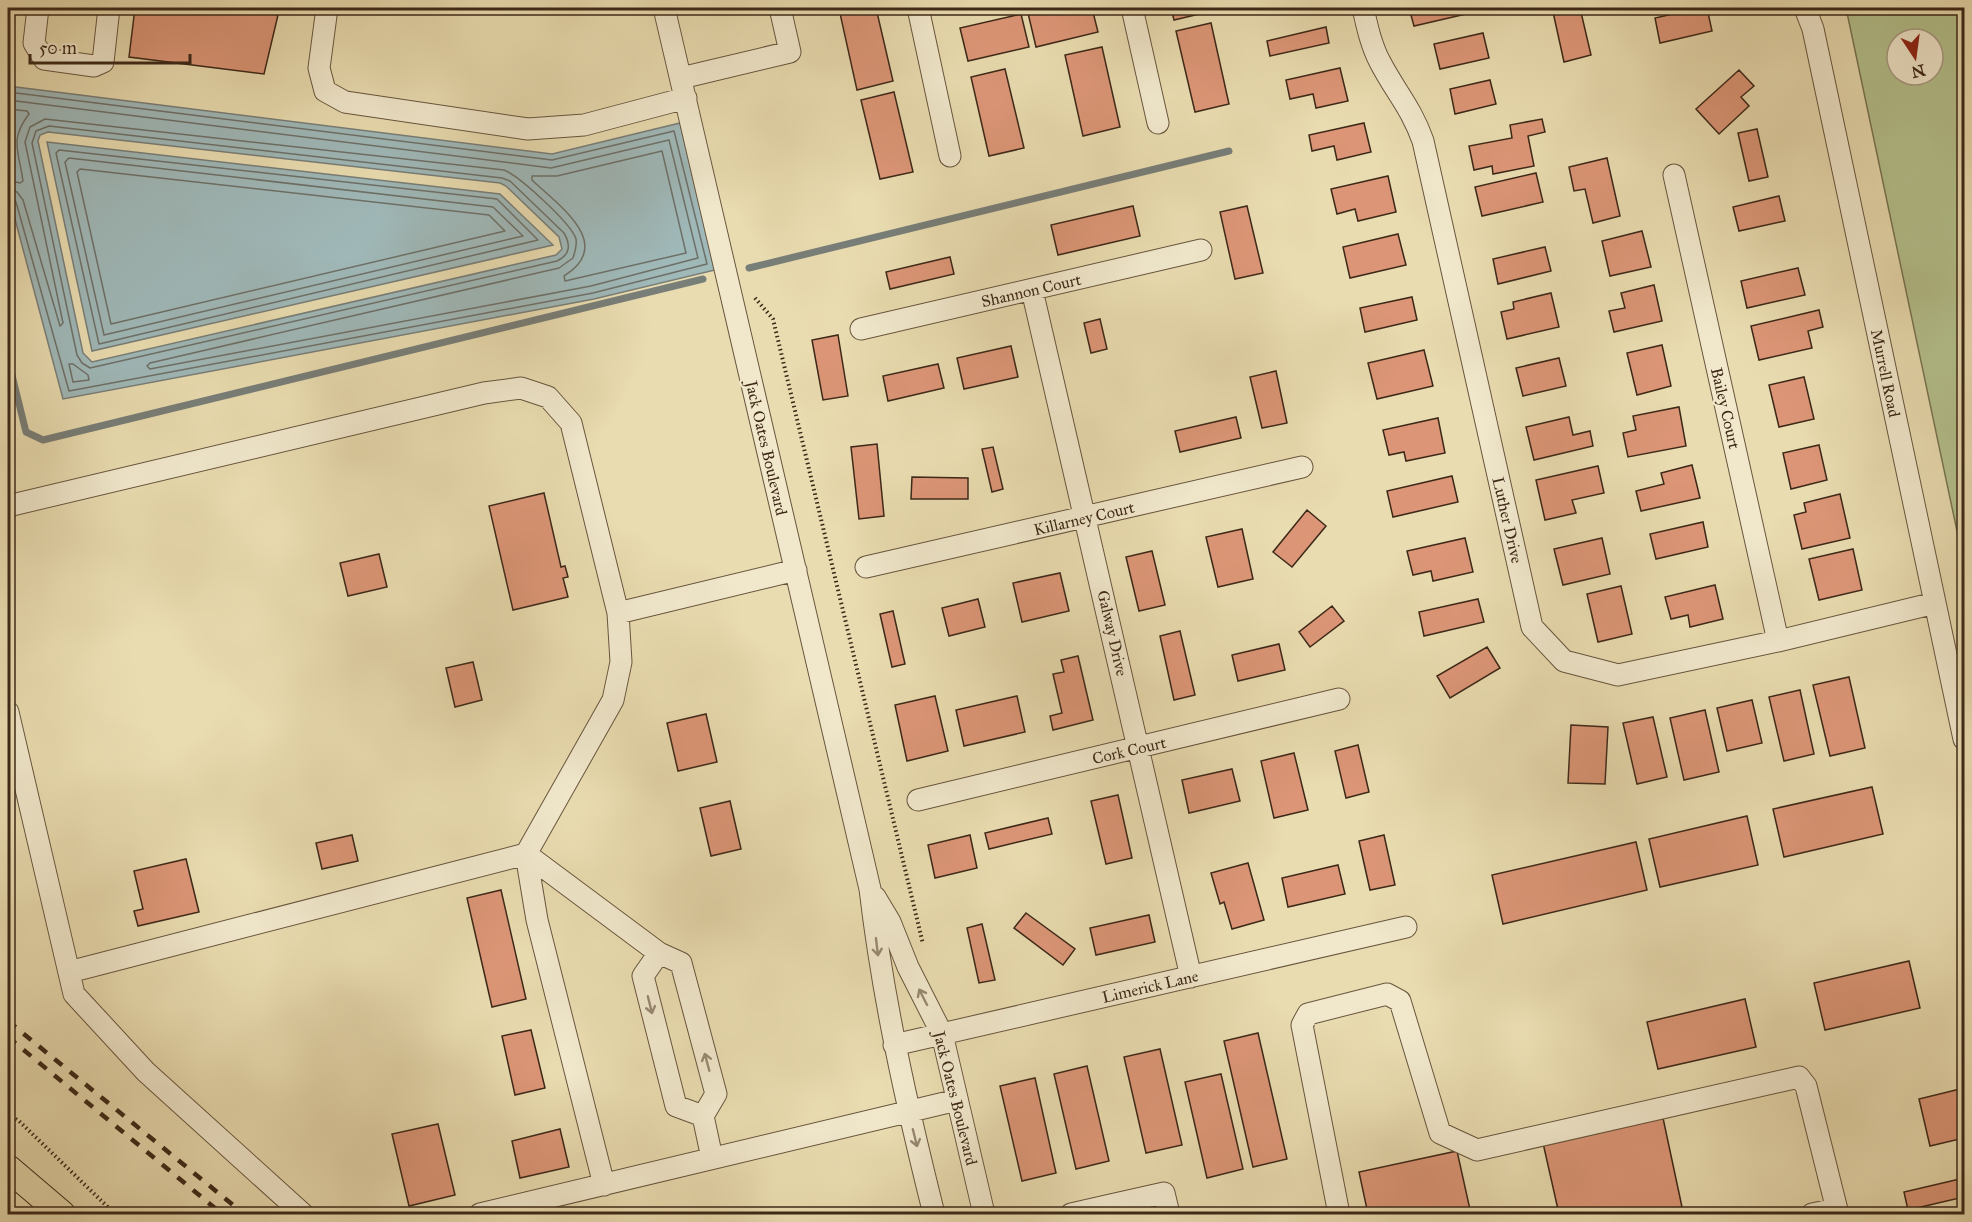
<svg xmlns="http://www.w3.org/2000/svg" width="1972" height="1222" font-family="'IM FELL Great Primer',serif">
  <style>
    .green { fill: #b4c18d; stroke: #787452; stroke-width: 1.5; fill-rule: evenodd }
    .water { fill: #9fb8b8; stroke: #787e78; stroke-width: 1.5; fill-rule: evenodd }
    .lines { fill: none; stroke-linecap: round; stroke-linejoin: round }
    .shore { stroke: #6e7068; stroke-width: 1.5 }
    .stream { stroke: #787e78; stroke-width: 7 }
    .building { fill: #dc9677; stroke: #3d2818; stroke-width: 1.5 }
    .minor-casing { stroke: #68553e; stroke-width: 23 }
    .major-casing { stroke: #3d2818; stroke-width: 28 }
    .path { stroke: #3d2818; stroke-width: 4; stroke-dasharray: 1.5 3; stroke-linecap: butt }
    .minor { stroke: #f1e8cc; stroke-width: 21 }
    .major { stroke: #e9dcb0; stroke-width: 26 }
    .rail { stroke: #3d2818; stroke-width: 4.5; stroke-dasharray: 10 10; stroke-linecap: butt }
    .oneway { stroke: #978872 }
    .labels { text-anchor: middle; stroke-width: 4.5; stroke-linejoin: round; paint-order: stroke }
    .street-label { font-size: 16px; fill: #3d2818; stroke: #f1e8cc }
  </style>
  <rect width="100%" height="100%" fill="#e9dcb0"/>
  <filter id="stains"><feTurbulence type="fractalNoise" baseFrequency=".00333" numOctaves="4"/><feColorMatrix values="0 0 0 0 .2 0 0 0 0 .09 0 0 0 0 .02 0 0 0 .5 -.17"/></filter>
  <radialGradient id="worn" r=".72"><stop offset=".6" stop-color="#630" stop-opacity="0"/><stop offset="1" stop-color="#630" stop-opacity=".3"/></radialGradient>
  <path class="green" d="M1846,8H1964V564ZM1897,39H1933V75H1897Z"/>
  <path class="water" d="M8,86L552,154L680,123L715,270L594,299L63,399L8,193ZM48,132L500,183L506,186L559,237L562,249L556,255L92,362L83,353L38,141L40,135Z
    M47,142L500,194L553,245L92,351Z"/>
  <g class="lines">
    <path class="shore" d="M8,92L552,160L674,131L707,264L593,293L69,391L16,202L8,197
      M8,100L551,168L669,140L698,258L591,286L150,369L147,366L150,363L559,268L573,258C575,252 577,245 576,239C571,223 519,176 504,170L45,119L30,127L25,142L63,323L60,326L23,200L17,192L8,189
      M8,109L27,111L29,114C9,140 19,151 23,181L20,183L8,180
      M49,126L502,178L510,181L564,233C571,245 570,255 557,261L90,368L82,363L77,355L32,143L36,131Z
      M59,150L497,199L538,240L99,344L56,153Z
      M662,151L686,253L565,281L564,276C616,244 558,205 532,180V176H557Z
      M69,158L493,207L523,236L104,335L65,162Z
      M80,169L489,215L505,231L111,324L77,172Z
      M69,364H73L88,375L89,380L73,382Z"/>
    <path class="stream" d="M749,268L1229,151
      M8,359L26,432L43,440L703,279"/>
  </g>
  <path class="building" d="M135,8H254V11L278,15L264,74L129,57Z
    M846,8H876L893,81L857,90L839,9Z
    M1052,8H1092L1098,32L1036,47L1028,13Z
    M1171,8H1207L1208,12L1174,20Z
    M1409,8H1478L1479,11L1414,26Z
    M1571,8H1580L1591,55L1564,62L1553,12Z
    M1699,8H1707L1712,31L1660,43L1655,18Z
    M1021,14L1029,47L968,61L960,28Z
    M1211,23L1229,104L1195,112L1176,31Z
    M1326,27L1329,43L1270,56L1267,41Z
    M1483,33L1489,58L1440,69L1434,44Z
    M1102,47L1120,127L1083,136L1065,55Z
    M1340,68L1348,101L1316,108L1313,94L1290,99L1286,80Z
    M1005,69L1024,148L989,156L971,77Z
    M1739,70L1754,86L1741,97L1749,106L1719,134L1696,109Z
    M1490,80L1496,104L1455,114L1450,89Z
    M894,92L913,172L880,179L861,100Z
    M1542,119L1545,132L1528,136L1534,166L1493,174L1492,166L1474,170L1469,146L1512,138L1510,125Z
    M1364,123L1371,152L1337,160L1334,146L1312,151L1309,135Z
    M1757,129L1768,177L1749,181L1738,133Z
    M1607,158L1620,216L1593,223L1585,189L1574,191L1569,167Z
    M1536,173L1543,202L1482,216L1475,187Z
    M1388,176L1396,212L1358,221L1355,209L1337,214L1331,189Z
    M1779,196L1785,221L1739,231L1733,207Z
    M1133,206L1140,236L1058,255L1051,225Z
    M1247,206L1263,273L1235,279L1220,212Z
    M1642,231L1651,267L1610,276L1602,241Z
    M1398,234L1406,265L1350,278L1343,247Z
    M1545,247L1551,271L1498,284L1493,259Z
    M950,257L954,274L890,289L886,272Z
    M1798,268L1805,295L1747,308L1741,281Z
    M1654,285L1662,321L1614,332L1609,311L1625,308L1621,293Z
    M1551,293L1559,327L1507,339L1501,312L1514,309L1513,302Z
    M1412,297L1417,320L1365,332L1360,308Z
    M1819,310L1823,327L1808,331L1812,348L1759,360L1751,326Z
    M1100,319L1107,349L1091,353L1084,323Z
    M838,335L848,396L823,400L812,340Z
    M1662,345L1671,386L1637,395L1627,353Z
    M1011,346L1018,377L964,389L957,358Z
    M1424,350L1433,386L1377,399L1368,363Z
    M1559,358L1566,386L1523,396L1516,368Z
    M938,364L944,388L888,401L883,376Z
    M1276,371L1287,423L1262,428L1250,377Z
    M1804,377L1814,419L1779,427L1769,385Z
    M1679,407L1686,446L1628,457L1623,433L1636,430L1633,416Z
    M1236,417L1241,438L1180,452L1175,431Z
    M1569,417L1573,435L1590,431L1593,446L1534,460L1526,427Z
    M1438,418L1445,453L1406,461L1404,452L1389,455L1383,430Z
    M877,444L884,516L859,519L851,447Z
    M1819,445L1827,480L1791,489L1783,453Z
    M993,447L1003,489L992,492L982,449Z
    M1692,465L1700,498L1641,511L1636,491L1664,484L1661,473Z
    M1598,466L1604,493L1572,500L1576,513L1545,520L1536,480Z
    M1452,476L1458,502L1393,517L1387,491Z
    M912,477L968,478V499H911Z
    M544,493L561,567L565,566L568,577L563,578L568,597L513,610L489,506Z
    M1840,494L1850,538L1802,549L1794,515L1806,512L1804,503Z
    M1307,510L1326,526L1292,567L1273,552Z
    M1703,522L1708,547L1656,559L1650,534Z
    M1242,529L1253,579L1218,587L1206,537Z
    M1465,538L1473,572L1433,581L1431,571L1413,575L1407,551Z
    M1602,538L1610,574L1563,585L1554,549Z
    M1853,549L1862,590L1819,600L1809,559Z
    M1152,551L1165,605L1139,611L1126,557Z
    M379,554L387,587L348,596L340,563Z
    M1060,573L1069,611L1022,622L1013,583Z
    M1715,585L1723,619L1690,627L1688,615L1671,619L1665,597Z
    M1621,586L1632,634L1598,642L1587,594Z
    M978,599L985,627L949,636L942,608Z
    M1478,599L1484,622L1424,636L1419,612Z
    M1332,606L1344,621L1310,647L1299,632Z
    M893,611L905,664L892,667L880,614Z
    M1180,631L1195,695L1174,700L1160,636Z
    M1279,644L1285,670L1238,681L1232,655Z
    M1487,647L1500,668L1450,698L1437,676Z
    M1078,656L1093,720L1053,730L1050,716L1062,713L1053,674L1064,672L1061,660Z
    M473,662L482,700L455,707L446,668Z
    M1849,677L1865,748L1830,756L1813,685Z
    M1800,690L1814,754L1784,761L1769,697Z
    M935,696L948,751L907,761L895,705Z
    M1017,696L1025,732L964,746L956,710Z
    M1752,700L1762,743L1727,751L1717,708Z
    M1705,710L1719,772L1684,780L1670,718Z
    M706,714L717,762L678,771L667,723Z
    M1653,717L1667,777L1637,784L1623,723Z
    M1571,725L1608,727L1605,784L1568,783Z
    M1358,745L1369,792L1346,798L1335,751Z
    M1294,753L1308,810L1274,818L1261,761Z
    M1232,769L1240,801L1189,813L1182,780Z
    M1872,787L1883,834L1784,857L1773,809Z
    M1118,795L1132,858L1106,864L1091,801Z
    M730,801L741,849L711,856L700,808Z
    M1747,816L1758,865L1660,887L1649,839Z
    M1048,818L1052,834L989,849L985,833Z
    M352,835L358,861L322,869L316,843Z
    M970,835L977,868L935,878L928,845Z
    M1384,835L1395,885L1370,890L1359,841Z
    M1636,842L1647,890L1503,924L1492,875Z
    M186,859L199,912L138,926L134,911L143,909L134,871Z
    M1248,863L1264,920L1232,929L1224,902L1220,904L1211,873Z
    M1338,865L1345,894L1288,907L1282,878Z
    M501,890L526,999L492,1007L467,898Z
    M1026,913L1075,949L1063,965L1014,928Z
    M1149,915L1155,942L1096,955L1090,928Z
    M982,924L995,980L979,983L967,928Z
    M1909,961L1920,1008L1825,1030L1814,983Z
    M1745,999L1756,1047L1658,1069L1647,1022Z
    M531,1030L545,1088L515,1095L502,1036Z
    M1258,1033L1287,1159L1253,1167L1224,1041Z
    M1160,1049L1182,1145L1146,1153L1124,1057Z
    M1087,1066L1109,1161L1076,1169L1054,1074Z
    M1221,1074L1243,1169L1207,1178L1185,1082Z
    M1035,1078L1056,1173L1022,1181L1000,1086Z
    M1964,1088V1138L1930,1146L1919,1099Z
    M1663,1118L1682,1207L1648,1214H1559L1543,1143Z
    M438,1124L455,1195L409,1206L392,1134Z
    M560,1129L569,1167L520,1178L512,1141Z
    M1457,1151L1471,1214H1368L1359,1172Z
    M1964,1178V1197L1908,1210L1904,1192Z"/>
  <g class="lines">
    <defs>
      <path id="minor" d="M38,8L34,43L44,59L94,66L103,62L109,8
        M327,8L319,68L325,91L345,102L528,129L584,125L686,98
        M664,8L870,889C883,1000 907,1106 934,1214
        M918,8L950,156
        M1132,8L1158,123
        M1363,8C1367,26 1371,45 1380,62C1395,91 1412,109 1423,141L1532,627L1564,661L1618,675L1778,641L1935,603
        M1805,8L1813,29L1964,739
        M681,78L790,52L780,8
        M1674,175L1778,641
        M1032,290L1191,977
        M861,329L1201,250
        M8,506L484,393L521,388L548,397L571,423L618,613L621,662L613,700L526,854L659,953L681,963L716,1094L703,1116L712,1158
        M866,567L1302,467
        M618,613L796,570
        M8,712L74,994L146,1072L303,1214
        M918,800L1339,699
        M875,897L890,922L908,967L942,1034L984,1214
        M659,953L643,976L676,1106L703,1116
        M69,972L526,854L537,920L604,1185
        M894,1045L1406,927
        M1115,1204L1164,1193L1169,1214
        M480,1214L957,1100
        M1071,1214L1115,1204L1118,1214
        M1339,1214L1302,1025L1308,1014L1387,994L1400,1001L1440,1133L1477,1150L1799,1077L1806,1086L1838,1214
        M1812,1214L1836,1209"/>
      <path id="major" d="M8,1168L62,1214"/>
    </defs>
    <use href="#minor" class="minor-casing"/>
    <use href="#major" class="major-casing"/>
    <path class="path" d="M755,298L773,319L923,944
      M8,1114L19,1121L115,1214"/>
    <use href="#minor" class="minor"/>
    <use href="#major" class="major"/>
    <path class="rail" d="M8,1021L244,1214
      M8,1037L222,1214"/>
  </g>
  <defs><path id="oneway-shaft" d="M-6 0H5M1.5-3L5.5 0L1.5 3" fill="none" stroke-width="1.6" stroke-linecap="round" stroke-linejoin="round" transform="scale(1.5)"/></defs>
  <g class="oneway">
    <use href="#oneway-shaft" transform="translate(877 947) rotate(83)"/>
    <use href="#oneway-shaft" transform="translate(923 997) rotate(-117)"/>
    <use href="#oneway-shaft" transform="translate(650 1005) rotate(76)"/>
    <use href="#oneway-shaft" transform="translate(707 1062) rotate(-105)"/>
    <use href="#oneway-shaft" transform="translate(915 1138) rotate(76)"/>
  </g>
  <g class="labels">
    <g class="street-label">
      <text transform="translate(1031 290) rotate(-13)" y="6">Shannon Court</text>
      <text transform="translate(1886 373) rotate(78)" y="6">Murrell Road</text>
      <text transform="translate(1726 408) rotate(77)" y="6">Bailey Court</text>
      <text transform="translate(767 448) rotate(77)" y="6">Jack Oates Boulevard</text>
      <text transform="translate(1084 518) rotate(-13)" y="6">Killarney Court</text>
      <text transform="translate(1508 520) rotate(77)" y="6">Luther Drive</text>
      <text transform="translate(1113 633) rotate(77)" y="6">Galway Drive</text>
      <text transform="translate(1129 750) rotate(-13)" y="6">Cork Court</text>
      <text transform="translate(1150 986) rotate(-13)" y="6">Limerick Lane</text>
      <text transform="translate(956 1098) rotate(76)" y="6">Jack Oates Boulevard</text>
    </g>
  </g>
  <rect width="1972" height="1222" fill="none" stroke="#e9dcb0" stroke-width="30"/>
  <rect x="9" y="9" width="1954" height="1204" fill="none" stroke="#3d2818" stroke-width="3"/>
  <rect x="15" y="15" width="1942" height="1192" fill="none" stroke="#3d2818" stroke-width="1.5"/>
  <g transform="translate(1915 57) rotate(167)"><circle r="28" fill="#f1e8cc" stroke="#a99b84" stroke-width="1.5"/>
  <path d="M0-4.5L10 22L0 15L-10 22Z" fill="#8f2418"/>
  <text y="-9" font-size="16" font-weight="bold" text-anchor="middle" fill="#3d2818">N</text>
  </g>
  <path d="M30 54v9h160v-9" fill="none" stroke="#3d2818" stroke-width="3"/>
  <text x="39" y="54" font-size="18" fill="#3d2818" stroke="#f1e8cc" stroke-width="4.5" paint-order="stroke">50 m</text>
  <rect width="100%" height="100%" filter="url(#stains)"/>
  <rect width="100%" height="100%" fill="url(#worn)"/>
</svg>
